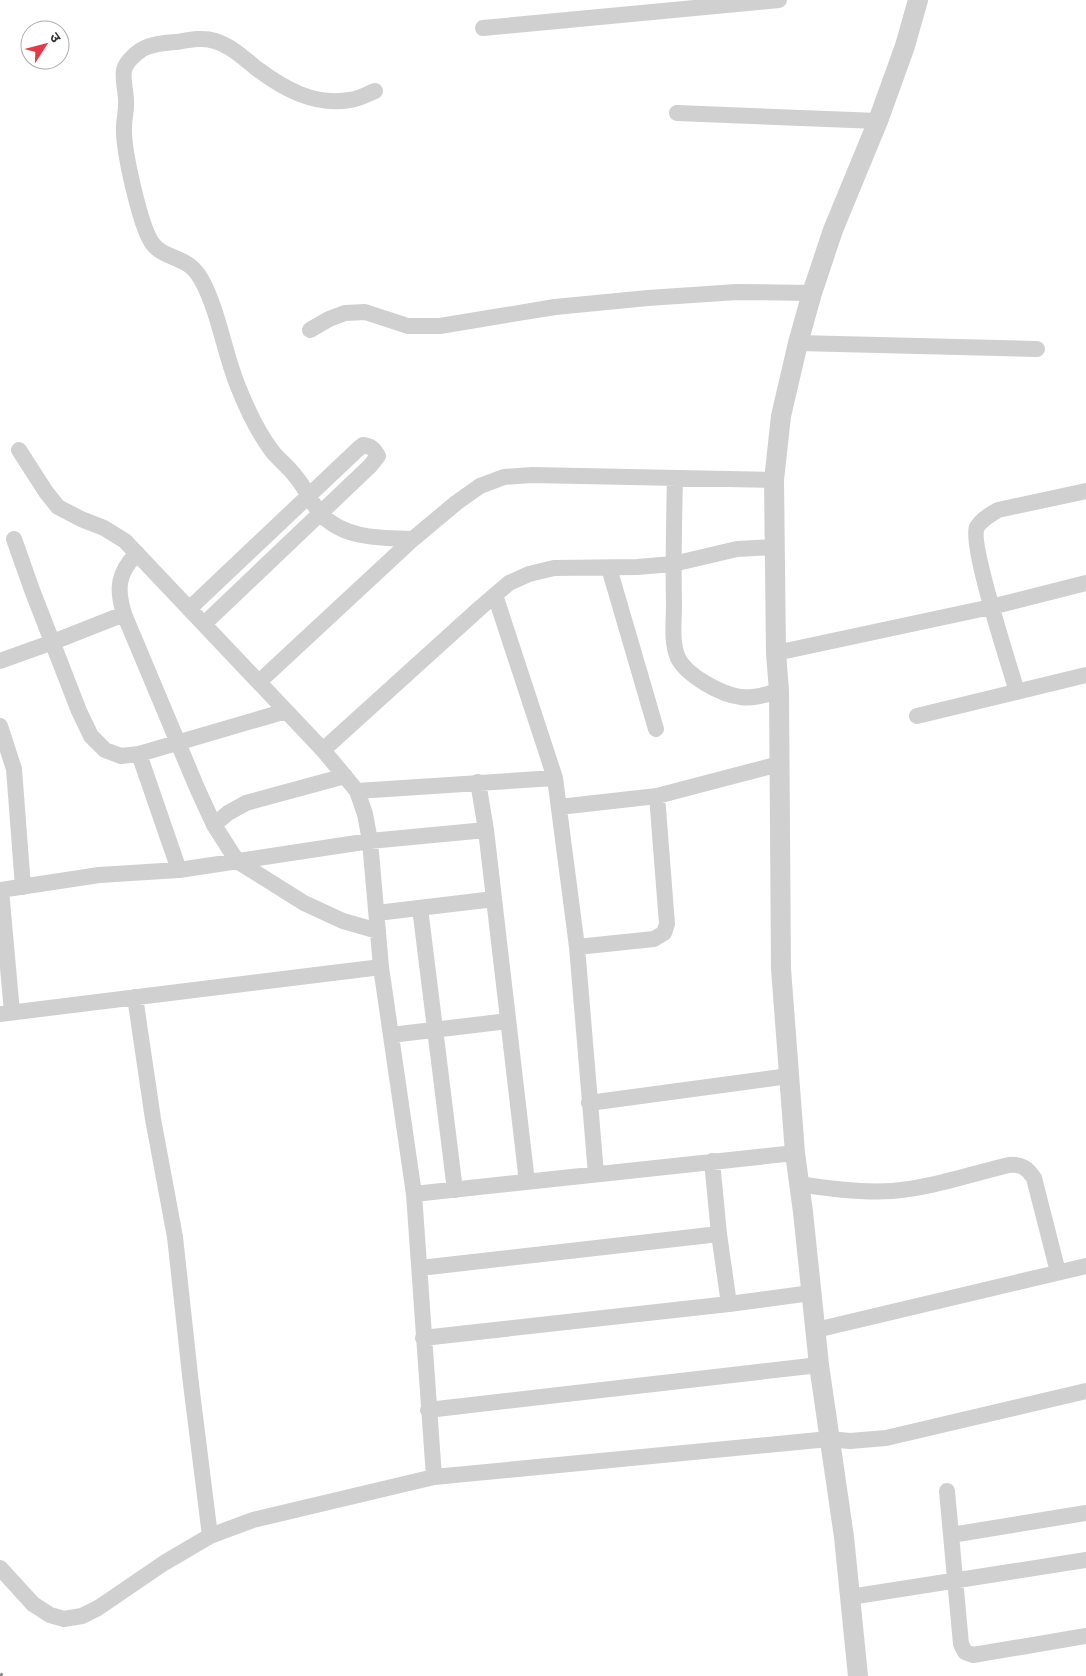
<svg xmlns="http://www.w3.org/2000/svg" width="1086" height="1676" font-family="Lato,'Noto Sans Devanagari',sans-serif">
  <style>
    .lines { fill: none; stroke-linecap: round; stroke-linejoin: round }
    .minor { stroke: #d0d0d0; stroke-width: 16 }
    .tertiary { stroke: #d0d0d0; stroke-width: 20 }
    .rail { stroke: #888; stroke-width: 4; stroke-dasharray: 5 4; stroke-linecap: butt }
  </style>
  <rect width="100%" height="100%" fill="#fff"/>
  <g class="lines">
    <path class="minor" d="M483,28L779,0
      M375,91C367,94 359,99 350,100C314,106 284,89 256,68C244,58 231,46 215,41C203,37 189,40 176,42C164,43 151,44 141,50C135,54 126,62 124,70C122,81 127,94 126,105C126,113 124,120 124,127C123,150 140,225 152,243C165,261 187,254 201,279C218,309 224,351 237,384C246,407 257,431 272,451C279,460 289,467 296,477C305,487 313,506 321,514C344,539 381,538 413,539
      M677,113L878,121
      M310,330L329,319L345,313L365,312L408,326H440L555,307L648,298L737,292L812,293
      M798,343L1037,349
      M19,450L46,492L58,507L81,519L104,528L125,541L323,750L357,791L365,814L370,841L381,967L414,1194
      M675,478C674,520 673,562 674,605C674,622 671,642 678,658C687,676 722,695 741,697C754,699 767,694 779,691
      M14,539L32,590L79,711L91,736L105,750L121,756L139,754L286,711
      M137,553C118,573 116,588 124,614L197,788L214,825L237,861L304,903L343,921L378,931
      M609,568L656,729
      M495,595L555,778
      M189,609L357,450L363,445C371,446 374,449 378,456L370,466L204,624
      M776,653L991,607L1086,583
      M0,661L53,642L124,614
      M259,682L413,539L456,503L480,486L504,477L532,475L774,480
      M1017,692C1010,667 969,544 977,527C982,519 990,515 998,510L1086,491
      M917,716L1086,675
      M0,726L14,769L23,887
      M323,750L481,607L509,583L529,574L554,568L637,567L673,564L737,549L775,547
      M139,754L179,870
      M478,782L486,830L527,1182
      M357,791L555,778L577,947L596,1174
      M559,807L657,796L779,764
      M214,825L228,813L246,803L345,776
      M0,890L99,875L179,870L370,841L486,830
      M1,890L12,1012
      M420,908L455,1190
      M377,913L494,899
      M577,947L654,939L664,933L667,924L657,796
      M135,997L153,1119L175,1237L191,1384L210,1536
      M0,1014L381,967
      M391,1035L508,1021
      M589,1103L789,1076
      M795,1153L414,1194L434,1477L829,1439L850,1441L886,1438L1086,1391
      M712,1161L719,1234L729,1304
      M799,1184C830,1189 861,1193 892,1191C931,1188 971,1174 1009,1165C1022,1164 1027,1168 1034,1178L1058,1272
      M420,1268L719,1234
      M816,1330L1086,1266
      M423,1338L729,1304L811,1293
      M428,1410L819,1365
      M947,1491L961,1644L965,1652L973,1655L1086,1636
      M951,1535L1086,1513
      M0,1568L33,1604L50,1615L64,1619L82,1616L98,1608L164,1563L210,1536L253,1520L434,1477
      M850,1597L1086,1560"/>
    <path class="tertiary" d="M858,1676L844,1537L819,1365L803,1212L795,1153L781,969L779,691L776,653L774,480L781,416L798,343L812,293L833,230L878,121L905,46L918,0"/>
    <path class="rail" d="M0,1674L2,1676"/>
  </g>
  <g transform="translate(45 45) rotate(54)"><circle r="24" fill="#ffffff" stroke="#adadad"/>
  <path d="M0-4L9 19L0 12L-9 19Z" fill="#e63946"/>
  <text y="-8" font-size="14" font-weight="bold" text-anchor="middle" fill="#333333">उ</text>
  </g>
</svg>
